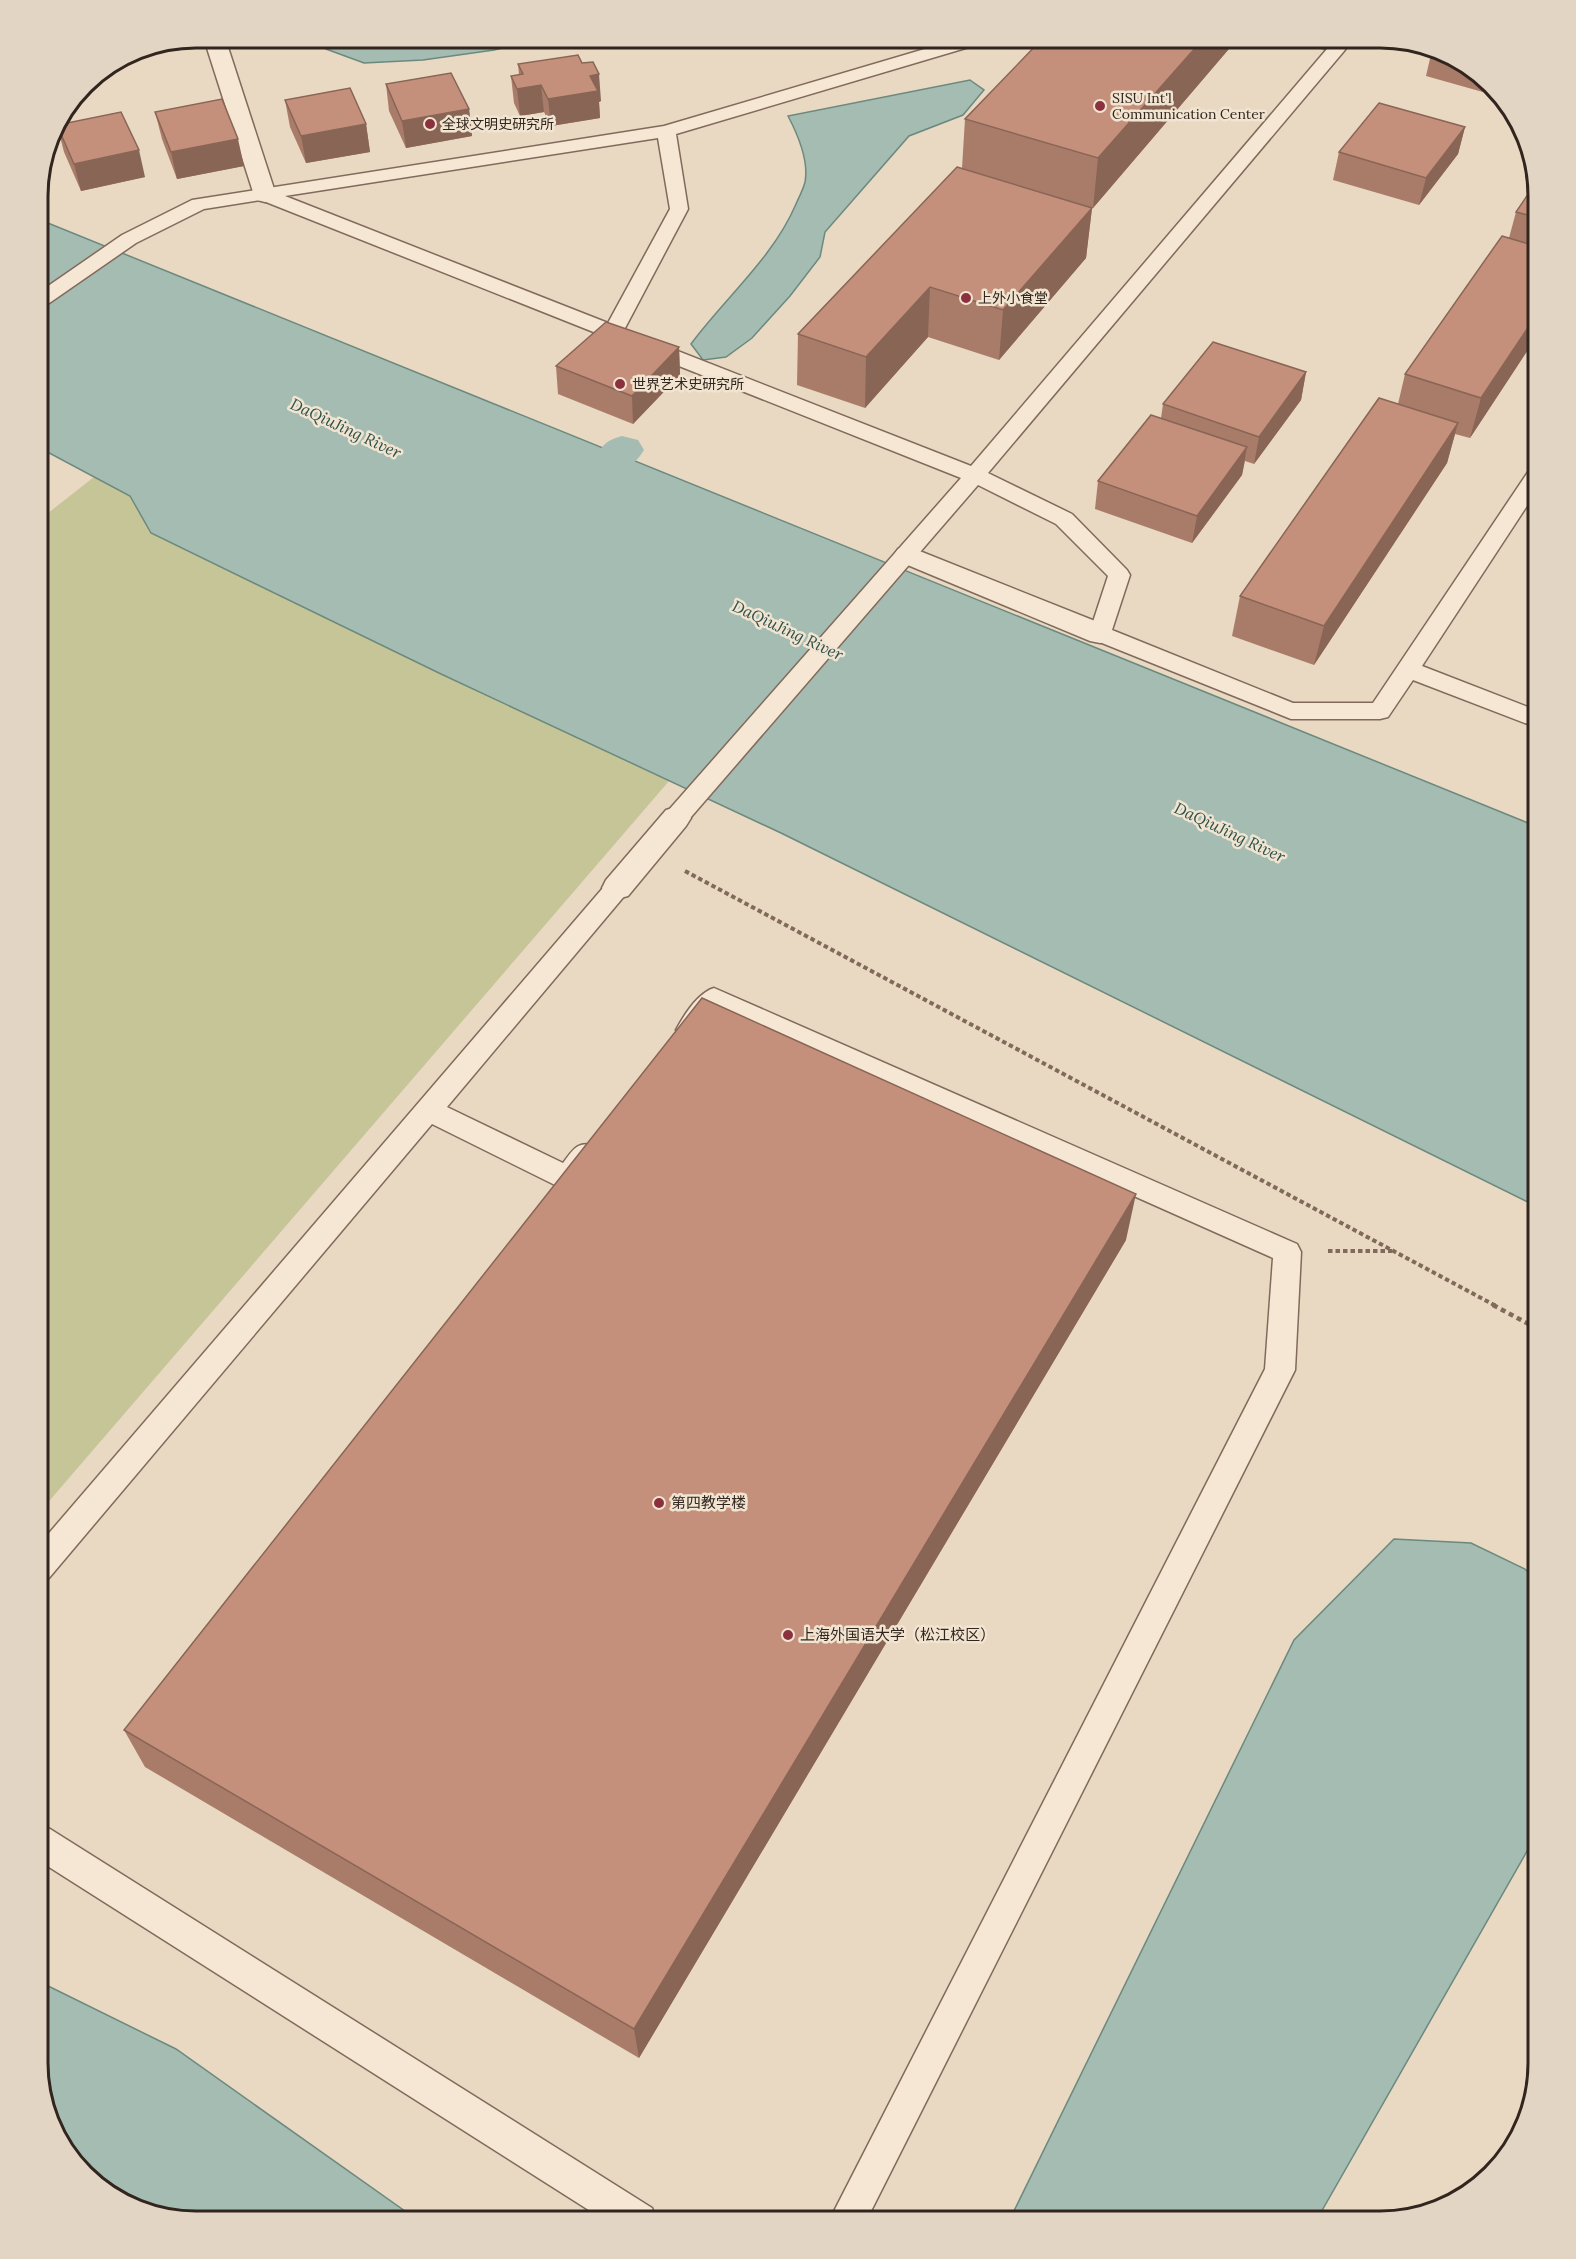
<svg xmlns="http://www.w3.org/2000/svg" width="1576" height="2259" font-family="Lora,'Noto Sans SC',serif">
  <style>
    .green { fill: #c6c597 }
    .water { fill: #a4bcb2; stroke: #6c897e; stroke-width: 1.5 }
    .lines { fill: none; stroke-linecap: round; stroke-linejoin: round }
    .canal { fill: #a4bcb2; fill-rule: evenodd }
    .lane-casing { stroke: #816a5b; stroke-width: 3 }
    .street-casing { stroke: #816a5b; stroke-width: 3 }
    .path-far1 { stroke: #816a5b; stroke-width: 4; stroke-dasharray: 4.5 3; stroke-linecap: butt }
    .path { stroke: #816a5b; stroke-width: 4.5; stroke-dasharray: 5 4; stroke-linecap: butt }
    .lane { fill: #f5e7d4; fill-rule: evenodd }
    .street { fill: #f5e7d4; fill-rule: evenodd }
    .wall { fill: #a97c6a }
    .shaded-wall { fill: #896556 }
    .building { fill: #c4907b; stroke: #896556; stroke-width: 1.5 }
    .poi-dot { fill: #8a313d; stroke: #f1e4d1; stroke-width: 2 }
    .labels { text-anchor: middle; stroke-width: 5; stroke-linejoin: round; paint-order: stroke }
    .far-poi-label { font-size: 14px; fill: #32251e; stroke: #f1e4d1; text-anchor: start }
    .poi-label { font-size: 15px; fill: #32251e; stroke: #f1e4d1; text-anchor: start }
    .water-label { font-size: 16px; font-style: italic; fill: #2e514a; stroke: #f1e4d1 }
    .rim { fill: none; stroke: #32251e; stroke-width: 3 }
  </style>
  <rect width="100%" height="100%" fill="#e9d8c2"/>
  <path class="green" d="M94,477L130,496L151,533L669,781L38,1514V521Z"/>
  <path class="water" d="M311,38H545L494,50L423,60L364,63L326,49Z
    M970,80L984,90L963,115L909,136L825,232L820,257L790,296L752,338L726,357L703,360L691,344C725,298 773,258 796,204C799,197 803,190 805,182C809,161 798,135 788,116Z
    M38,219L1538,827V1207L781,833L441,674L151,533L130,496L38,447Z
    M1394,1539L1471,1543L1525,1569L1538,1582V1832L1316,2221H1009L1294,1640Z
    M38,1981L176,2049L419,2221H186L116,2200L59,2143L38,2063Z"/>
  <g class="lines">
    <path class="canal" d="M622,436L638,440L644,450C632,469 625,469 603,464L597,454C605,442 609,440 622,436Z"/>
    <defs>
      <path id="lane" d="M962,38H989L986,42L676,134L688,209L624,330L971,466L1327,49L1296,42L1293,38H1322L1344,43L1347,47L1344,51L988,473L1072,514L1127,570L1130,575L1112,630L1293,703H1373L1530,469L1538,467V489L1422,666L1538,711V728L1413,680L1388,717L1380,719H1291L1092,639L1089,634L1108,576L1056,524L978,485L685,824L676,827L667,824L664,818L667,812L961,478L261,200L204,209L136,243L45,306L38,308V293L122,235L192,200L664,126ZM658,138L670,209L608,323L285,196Z
        M617,879L626,882L629,888L626,894L447,1107L563,1163C573,1150 577,1140 596,1146L600,1154L577,1186L567,1189L557,1186L432,1124L49,1578L38,1582V1546L608,882Z
        M714,988L1297,1244L1301,1252L1295,1370L866,2221H829L1265,1369L1273,1258L718,1011C707,1025 700,1044 680,1037L676,1030C684,1015 698,993 714,988Z
        M38,1825L50,1829L652,2208L657,2221H606L38,1860Z"/>
      <path id="street" d="M196,38H225L276,195L273,200L265,202L257,200L254,195L206,45L146,53L137,49Z
        M907,546L1110,627L1114,634L1110,641L1100,643L1090,641L898,561L894,555L898,549Z
        M676,807L686,810L691,818L686,826L628,896L617,899L606,896L602,888L606,880L666,810Z"/>
    </defs>
    <use href="#lane" class="lane-casing"/>
    <use href="#street" class="street-casing"/>
    <path class="path-far1" d="M685,871L1496,1306
      M1328,1251H1392"/>
    <path class="path" d="M1493,1305L1538,1329"/>
    <use href="#lane" class="lane"/>
    <use href="#street" class="street"/>
  </g>
  <path class="wall" d="M1234,43L1093,208H1092L1086,258L999,360L928,337L865,408L797,385L798,334L962,168L965,119Z
    M1432,50L1460,59L1497,96L1426,76Z
    M518,64L601,101L599,102L600,118L551,126L544,112L520,116L514,103L511,76L519,75Z
    M386,84L469,109L472,136L406,148L389,111Z
    M285,100L366,124L370,152L306,163L290,127Z
    M155,112L244,166L177,179L162,139Z
    M57,125L145,177L81,191L64,152Z
    M1465,127L1458,154L1419,205L1333,180L1339,152Z
    M1539,196V333L1470,438L1455,434L1447,463L1314,665L1232,636L1240,596L1398,404L1405,374L1509,238L1516,212Z
    M679,347L680,375L633,424L558,394L556,366Z
    M1306,372L1301,400L1254,464L1245,461L1242,475L1192,543L1095,509L1098,481L1161,418L1163,404Z
    M1539,578V617L1527,613Z
    M1126,1240L639,2058L145,1767L124,1730Z"/>
  <path class="shaded-wall" d="M1204,38H1235L1234,43L1093,208L1098,158Z
    M599,74L601,101L599,102L600,118L551,126L548,99L590,76Z
    M541,85L544,112L520,116L517,89Z
    M469,109L472,136L406,148L402,121Z
    M366,124L370,152L306,163L301,136Z
    M1465,127L1458,154L1419,205L1426,178Z
    M238,139L244,166L177,179L171,152Z
    M139,150L145,177L81,191L74,164Z
    M1092,208L1086,258L999,360L1003,310Z
    M930,287L928,337L865,408L866,357Z
    M1539,311V333L1470,438L1481,398Z
    M679,347L680,375L633,424L632,396Z
    M1306,372L1301,400L1254,464L1259,437Z
    M1458,423L1447,463L1314,665L1324,626Z
    M1247,447L1242,475L1192,543L1197,516Z
    M1136,1194L1126,1240L639,2058L634,2029Z"/>
  <path class="building" d="M1043,38H1204L1098,158L965,119Z
    M578,55L582,63L593,62L599,74L590,76L598,91L548,99L541,85L517,89L511,76L523,74L518,64Z
    M451,73L469,109L402,121L386,84Z
    M350,88L366,124L301,136L285,100Z
    M222,99L238,139L171,152L155,112Z
    M1379,103L1465,127L1426,178L1339,152Z
    M121,112L139,150L74,164L57,125Z
    M957,167L1092,208L1003,310L930,287L866,357L798,334Z
    M1535,184L1539,196V218L1516,212Z
    M1502,236L1539,247V311L1481,398L1405,374Z
    M606,322L679,347L632,396L556,366Z
    M1213,342L1306,372L1259,437L1163,404Z
    M1379,398L1458,423L1324,626L1240,596Z
    M1151,415L1247,447L1197,516L1098,481Z
    M702,998L1136,1194L634,2029L124,1730Z"/>
  <g class="poi-dot">
    <circle cx="1100" cy="106" r="6"/>
    <circle cx="430" cy="124" r="6"/>
    <circle cx="966" cy="298" r="6"/>
    <circle cx="620" cy="384" r="6"/>
    <circle cx="659" cy="1503" r="6"/>
    <circle cx="788" cy="1635" r="6"/>
  </g>
  <g class="labels">
    <g class="far-poi-label">
      <text x="1112" y="103">SISU Int'l<tspan x="1112" dy="16">Communication Center</tspan></text>
      <text x="442" y="129">全球文明史研究所</text>
      <text x="978" y="303">上外小食堂</text>
      <text x="632" y="389">世界艺术史研究所</text>
    </g>
    <g class="poi-label">
      <text x="671" y="1508">第四教学楼</text>
      <text x="800" y="1640">上海外国语大学（松江校区）</text>
    </g>
    <g class="water-label">
      <text transform="translate(346 428) rotate(25)" y="6">DaQiuJing River</text>
      <text transform="translate(788 630) rotate(25)" y="6">DaQiuJing River</text>
      <text transform="translate(1230 832) rotate(25)" y="6">DaQiuJing River</text>
    </g>
  </g>
  <path d="M0 0H1576V2259H0ZM196 48H1380A148 148 0 0 1 1528 196V2063A148 148 0 0 1 1380 2211H196A148 148 0 0 1 48 2063V196A148 148 0 0 1 196 48Z" fill="#e2d5c3" fill-rule="evenodd"/>
  <path class="rim" d="M196 48H1380A148 148 0 0 1 1528 196V2063A148 148 0 0 1 1380 2211H196A148 148 0 0 1 48 2063V196A148 148 0 0 1 196 48Z"/>
</svg>
